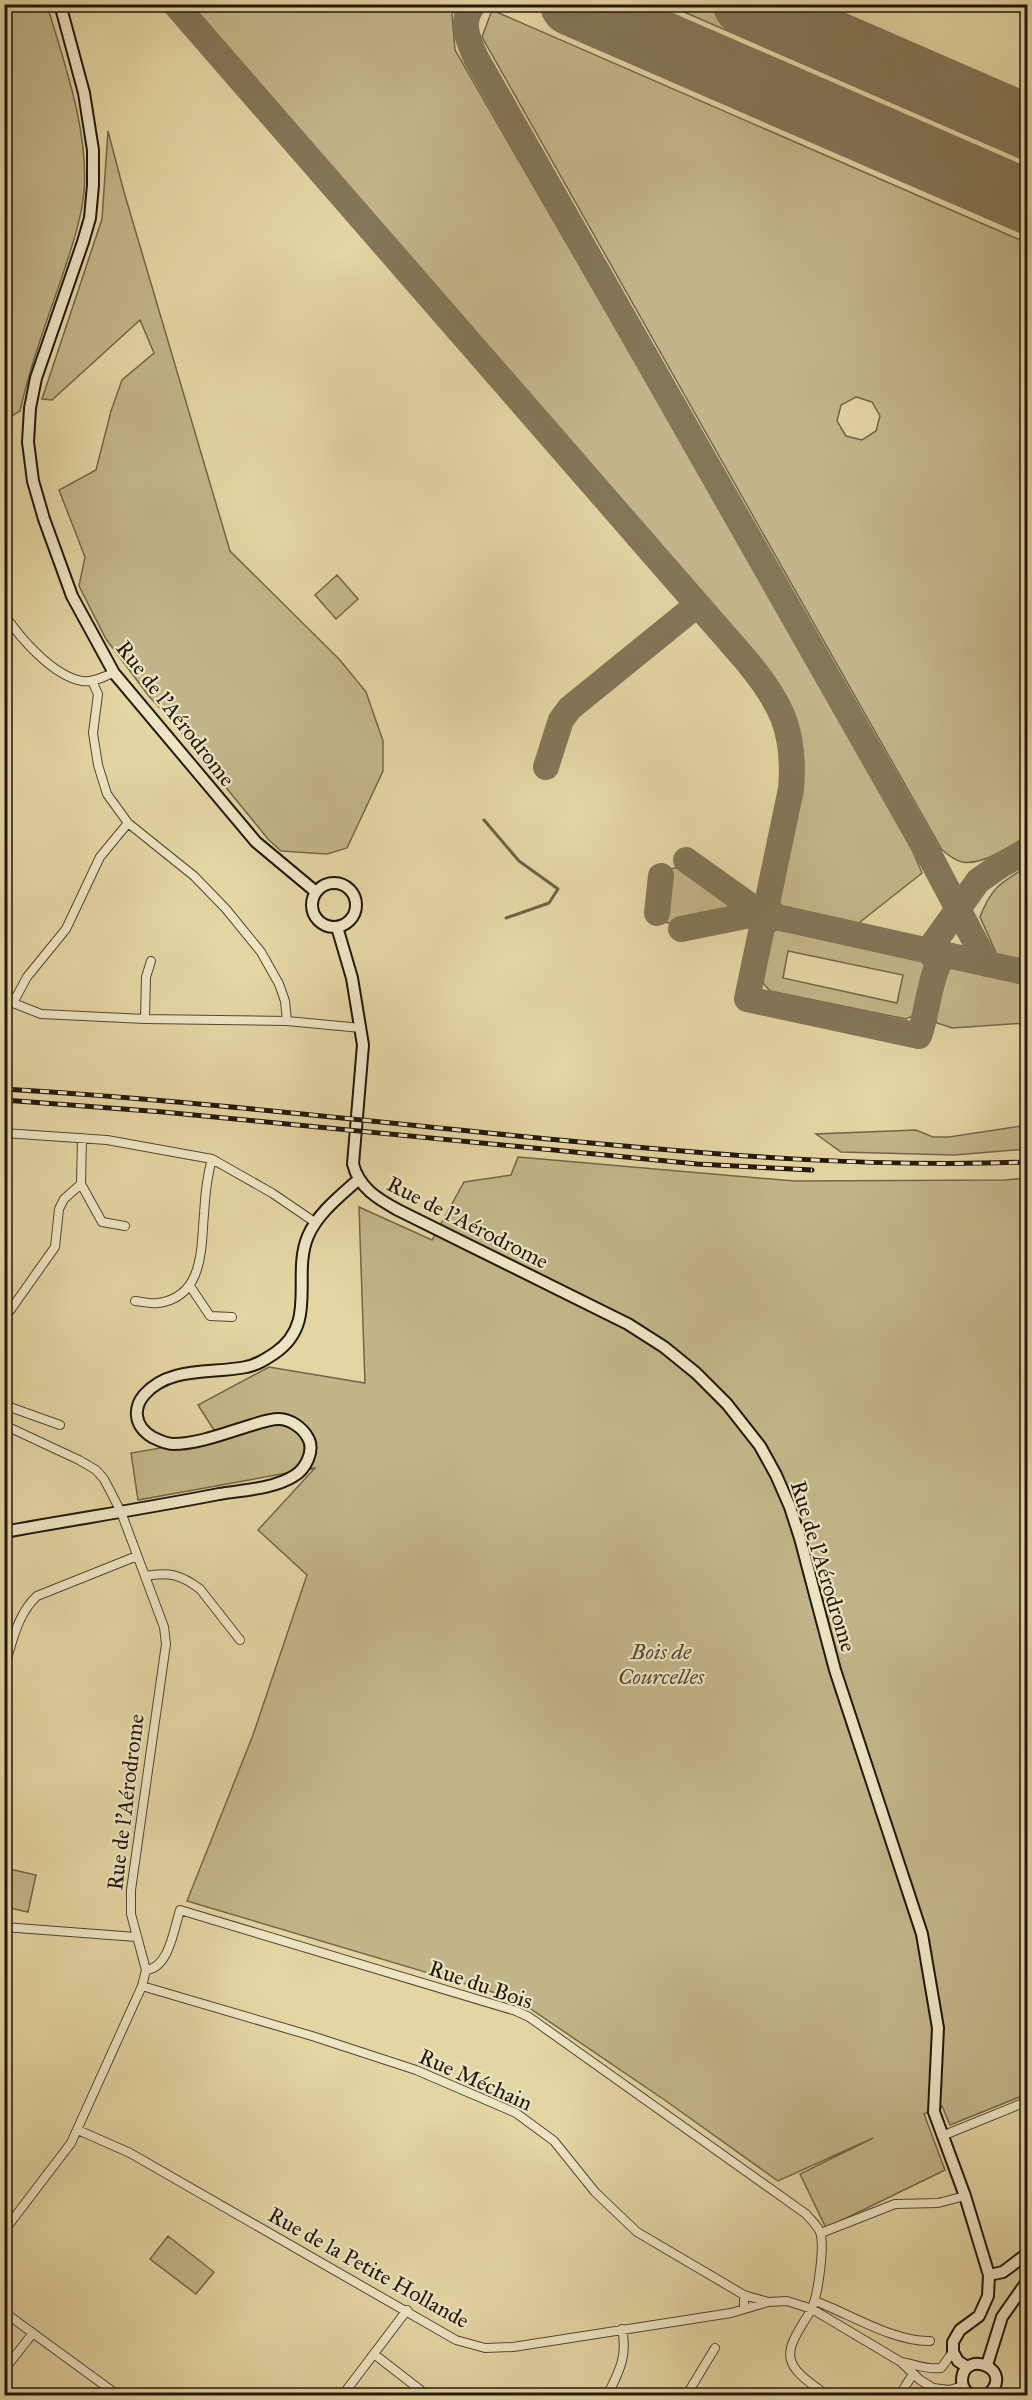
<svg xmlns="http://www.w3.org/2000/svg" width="1032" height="2400" font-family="'IM FELL Great Primer',serif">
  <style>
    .green { fill: #c3b589; stroke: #73664a; stroke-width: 1.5; fill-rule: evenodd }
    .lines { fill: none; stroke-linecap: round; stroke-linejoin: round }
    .stream { stroke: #6f6248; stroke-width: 3 }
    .taxiway { stroke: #847658; stroke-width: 26 }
    .runway { stroke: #847658; stroke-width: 64 }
    .street-casing { stroke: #534632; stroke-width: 10 }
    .secondary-casing { stroke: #23160c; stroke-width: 14 }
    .street { stroke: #ede4c3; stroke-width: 8 }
    .secondary { stroke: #ede4c3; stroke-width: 10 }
    .rail-casing { stroke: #23160c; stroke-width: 5 }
    .rail { stroke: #ede4c3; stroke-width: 3; stroke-dasharray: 9; stroke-linecap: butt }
    .labels { text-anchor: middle; stroke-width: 4.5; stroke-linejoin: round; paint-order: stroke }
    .street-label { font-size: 22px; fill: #23160c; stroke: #ede4c3 }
    .park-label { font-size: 22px; font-style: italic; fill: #534632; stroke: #ede4c3 }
  </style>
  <rect width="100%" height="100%" fill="#e4d5a3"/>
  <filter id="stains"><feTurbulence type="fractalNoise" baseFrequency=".00333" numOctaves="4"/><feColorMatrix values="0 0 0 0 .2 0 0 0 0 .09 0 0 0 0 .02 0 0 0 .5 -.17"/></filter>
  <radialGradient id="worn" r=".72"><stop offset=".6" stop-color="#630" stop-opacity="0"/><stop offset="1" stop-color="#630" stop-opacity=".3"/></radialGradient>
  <path class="green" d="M4,5H47C64,62 89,131 84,192C81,222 70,252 61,280C46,323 30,366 20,411L5,420Z
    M186,5H456L452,15L455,50L899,819L922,873L855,926C837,922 775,917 777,895C788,842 811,778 795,724C792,711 783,698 777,686Z
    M668,5H706L1027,144V161Z
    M492,10L1027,243V836C1010,846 983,866 962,862C954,860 948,855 942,850L482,37ZM856,397L872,402L880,416L876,431L862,440L846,436L837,421L841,405Z
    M108,131L124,192L230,551L340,660L366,692L383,741V771L347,848L327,854L281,851L268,839L171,720L148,695L106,639L79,586L85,557L59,490L96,470L111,411L122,380L154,353L140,320L52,400L42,399L102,219Z
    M337,575L358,599L336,619L315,595Z
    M682,867L743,912L682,925L664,922C657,912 661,877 669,869Z
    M1027,867V964L998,957L980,917C991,888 1001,882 1027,867Z
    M781,925L923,957L929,968L917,1014L906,1019L770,991L760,980L759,974L768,933ZM788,951L903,975L897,1003L783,978Z
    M951,963L1027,978V1023L952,1028L937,1023C930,1011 940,972 951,963Z
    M1027,1125V1149L954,1155L841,1152L816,1134L916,1130L933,1137H949Z
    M518,1157L794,1181L1005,1180L1027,1178V2094L950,2125L942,2106L924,2114L945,2170L826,2228L800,2174L873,2138L778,2181L666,2101L516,1999L187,1901L253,1735L307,1575L258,1530L315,1468L138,1500L131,1453L219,1438L198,1405L269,1367L365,1383L359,1207L432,1240L464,1182L511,1175Z
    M5,1868L36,1875L28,1912L5,1907Z
    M168,2236L214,2272L196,2294L150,2259Z"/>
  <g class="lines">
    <path class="stream" d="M484,820L519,861L558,889L549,903L506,918"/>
    <path class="taxiway" d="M175,4L745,659C781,702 796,731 791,789L747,999L919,1036C927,1016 930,971 943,958L950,956
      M474,4C459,21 468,40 476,58L933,862L987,964
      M546,767L561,720L570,708L697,605
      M686,860L760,913L766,914
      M657,913L661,876
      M763,925L771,918H781L1028,973
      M681,929L760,913
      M936,962L933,956L928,951L978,881L1001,865L1028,851"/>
    <path class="runway" d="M572,4L1028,202
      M745,4L1028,127"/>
    <defs>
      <path id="street" d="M4,614C20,638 53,676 82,681C93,683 104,676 114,673
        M92,681L98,694L93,733L98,765L107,794L128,823L194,876L226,909L261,952L279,984L285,1001L287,1021
        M128,823L100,857L66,929L27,977L13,1003L41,1014L145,1019L287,1021L361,1028
        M145,1019L146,977L151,961
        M4,1133L107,1140L212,1159L272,1193L316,1223
        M81,1184L102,1222L125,1226
        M190,1286L210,1316L232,1317
        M135,1301C143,1302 151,1304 158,1303C204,1297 201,1248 204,1214C205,1196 207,1176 212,1159
        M4,1319L55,1247L59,1209L64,1199L81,1184L82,1138
        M4,1405L60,1425
        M4,1425L79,1460L96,1470L104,1479L121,1512L164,1627L166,1644L131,1890V1914L146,1970L142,1986L71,2143L4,2231
        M145,1576C169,1572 180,1574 200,1589L240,1640
        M4,1668C12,1644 17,1614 37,1596L137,1556
        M4,1927L136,1937
        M146,1970C169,1968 174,1929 180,1910L516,2011L529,2017L806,2214C810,2219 818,2226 820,2232C825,2245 818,2297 811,2310C804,2323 786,2345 791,2360C795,2375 816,2386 827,2396
        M142,1986L312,2036L416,2070L516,2113L554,2141L595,2192L637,2232L744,2295
        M78,2130L130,2153L456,2340L485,2348L513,2347L731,2313L768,2302
        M942,2136L1028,2101
        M821,2233L895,2204L938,2203L965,2196
        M815,2301C850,2314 894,2342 930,2341
        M744,2309V2295L768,2302L787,2301L812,2309L901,2362L920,2380L933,2388L949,2390L963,2386
        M4,2312L119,2396
        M374,2354L428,2396
        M901,2362C915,2364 926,2370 941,2368L953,2352
        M4,2370L33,2333
        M342,2396L407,2310
        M607,2396C619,2372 628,2356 622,2329
        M686,2396L715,2348
        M899,2396L913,2374"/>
      <path id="secondary" d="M60,4L84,93L93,150V185L90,218L83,242L36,378L30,408L28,442L33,481L44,519L72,596L114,673L256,842L316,892
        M312 905a22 22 0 1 1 44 0a22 22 0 1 1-44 0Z
        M337,927L352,978L363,1045L353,1164C359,1188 378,1199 398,1210L628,1324L664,1347L696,1373L727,1404L760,1446L776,1475L790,1507L800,1538L835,1670L922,1934L938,2028L934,2112L965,2196L989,2275L988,2296L979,2316L960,2330L953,2342V2352L958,2361L967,2367
        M4,1532C76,1519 148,1508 219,1494C243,1490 273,1489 294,1476C306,1469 315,1450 308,1438C303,1428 290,1419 279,1419C270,1419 261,1422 252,1425C228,1432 199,1444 173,1444C166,1444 158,1440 152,1437C144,1432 138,1425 137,1416C136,1407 139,1401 144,1395C169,1366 212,1374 246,1367C257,1365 266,1359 275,1353C319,1323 291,1276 308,1236C318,1213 340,1196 359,1179
        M989,2275L1003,2272L1028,2253
        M987,2365L1002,2317L1028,2280
        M973,2396C967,2393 962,2388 962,2381C962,2347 1019,2370 986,2396"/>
    </defs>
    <use href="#street" class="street-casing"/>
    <use href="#secondary" class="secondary-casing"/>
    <use href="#street" class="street"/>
    <use href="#secondary" class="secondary"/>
    <defs>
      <path id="rail" d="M4,1089C190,1100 374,1122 559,1140C716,1155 869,1168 1028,1162
        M4,1100L163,1112L697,1164L812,1170"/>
    </defs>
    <use href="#rail" class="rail-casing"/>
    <use href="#rail" class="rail"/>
  </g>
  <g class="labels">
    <g class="street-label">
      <text transform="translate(176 713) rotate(52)" y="8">Rue de l'Aérodrome</text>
      <text transform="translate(468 1222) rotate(27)" y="8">Rue de l'Aérodrome</text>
      <text transform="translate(824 1566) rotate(73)" y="8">Rue de l'Aérodrome</text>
      <text transform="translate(125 1802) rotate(-83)" y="8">Rue de l'Aérodrome</text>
      <text transform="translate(481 1984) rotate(19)" y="8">Rue du Bois</text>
      <text transform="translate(476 2079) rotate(24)" y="8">Rue Méchain</text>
      <text transform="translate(369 2267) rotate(29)" y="8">Rue de la Petite Hollande</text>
    </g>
    <g class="park-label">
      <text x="661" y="1659">Bois de<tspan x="661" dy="25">Courcelles</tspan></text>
    </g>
  </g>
  <rect width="1032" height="2400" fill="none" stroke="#e4d5a3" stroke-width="24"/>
  <rect x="6" y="6" width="1020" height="2388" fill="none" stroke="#23160c" stroke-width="3"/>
  <rect x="12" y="12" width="1008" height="2376" fill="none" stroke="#23160c" stroke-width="1.5"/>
  <rect width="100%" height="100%" filter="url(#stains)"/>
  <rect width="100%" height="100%" fill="url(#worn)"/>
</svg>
